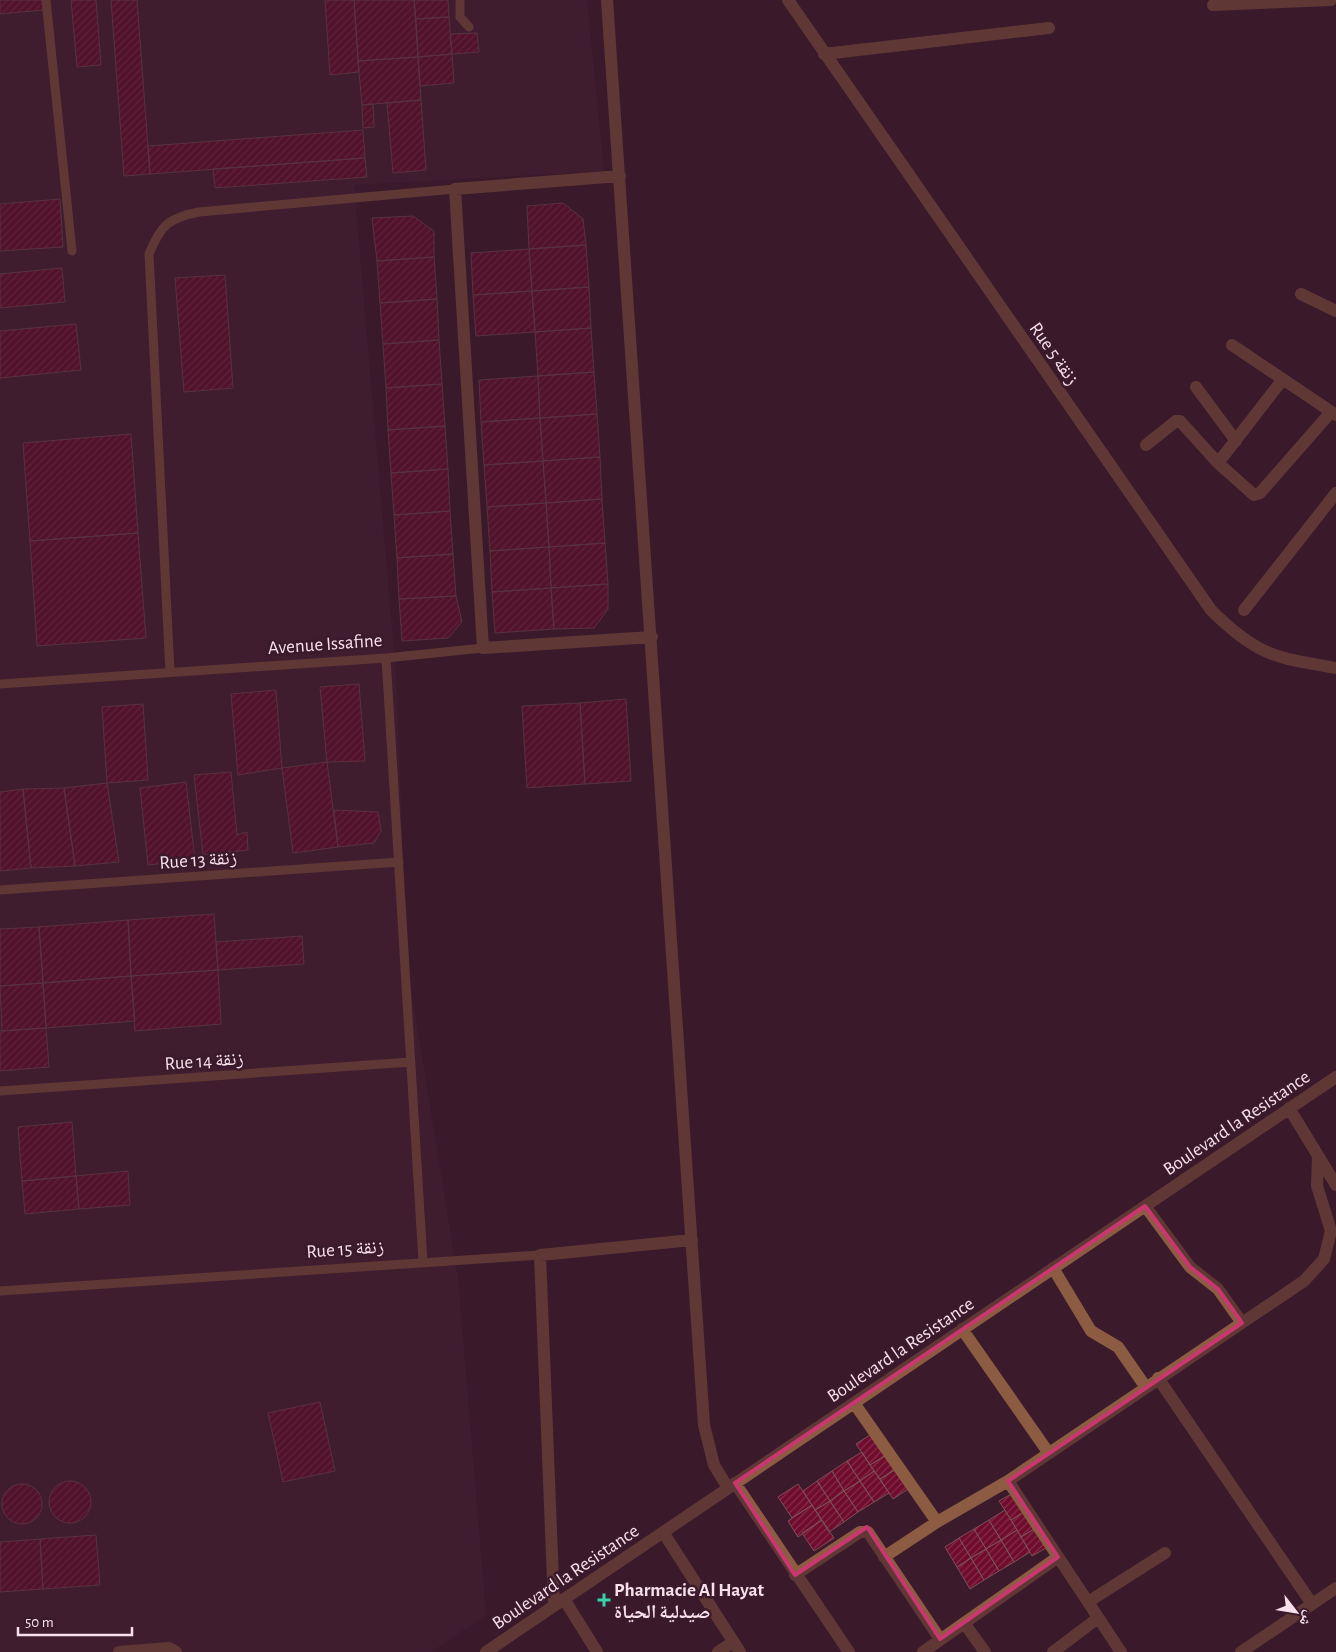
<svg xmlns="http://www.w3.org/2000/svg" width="1336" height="1652" font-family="'Alegreya Sans','Noto Naskh Arabic',sans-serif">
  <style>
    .built { fill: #471f34 }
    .building { fill: url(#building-hatch); stroke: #7a5056 }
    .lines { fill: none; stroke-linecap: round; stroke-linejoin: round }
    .service { stroke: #8c5c42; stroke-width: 9 }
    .minor { stroke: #8c5c42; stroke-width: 12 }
    .marked { fill: none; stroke: #ca3670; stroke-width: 4; stroke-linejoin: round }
    .poi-dot { fill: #34d4a8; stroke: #3a1a2b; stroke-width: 2 }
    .labels { text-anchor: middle; stroke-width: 5; stroke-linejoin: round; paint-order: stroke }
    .street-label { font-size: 19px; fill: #f7e0ea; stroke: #3a1a2b }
    .poi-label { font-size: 19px; font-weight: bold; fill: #f7e0ea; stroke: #3a1a2b; text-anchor: start }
  </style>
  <defs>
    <pattern id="building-hatch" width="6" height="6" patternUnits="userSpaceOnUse" patternTransform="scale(1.25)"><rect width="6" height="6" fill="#6f0b2c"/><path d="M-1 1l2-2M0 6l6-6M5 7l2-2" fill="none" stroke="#842e4b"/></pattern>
  </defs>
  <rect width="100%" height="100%" fill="#3a1a2b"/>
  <path class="built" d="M0,0H587L604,171L354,185L396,676L407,964L458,1279L486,1615L431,1652H0Z"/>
  <path class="building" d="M0,0H42L43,10L0,14Z
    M71,0H96L101,65L77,67Z
    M111,0H137L150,174L124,176Z
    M325,0H354L359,72L330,75Z
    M354,0H414L418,57L358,61Z
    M414,0H448L449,17L416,19Z
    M449,17L452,54L418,57L416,19Z
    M477,33L479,52L452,54L450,34Z
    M452,54L454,83L420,86L418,57Z
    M418,57L421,100L362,105L358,61Z
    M421,100L426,170L393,173L387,103Z
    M373,104L374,127L363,128L362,105Z
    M363,130L365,158L150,174L148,146Z
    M365,158L367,177L215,188L213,169Z
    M60,199L63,247L0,251V204Z
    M563,203L583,219L586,245L529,249L527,206Z
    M413,216L434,231V257L377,261L372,218Z
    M586,245L589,287L532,291L529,249Z
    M529,249L532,291L473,295L471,253Z
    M434,257L437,299L380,303L377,261Z
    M62,268L65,302L0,308V274Z
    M225,275L233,388L184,392L175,278Z
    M589,287L591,328L535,332L532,291Z
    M532,291L535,332L476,336L473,295Z
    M437,299L439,340L383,344L380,303Z
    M76,324L81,370L0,378V331Z
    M591,328L594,372L538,376L535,332Z
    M439,340L442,384L386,388L383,344Z
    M594,372L597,414L540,418L538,376Z
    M538,376L540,418L481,422L479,380Z
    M442,384L445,426L388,430L386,388Z
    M597,414L600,457L543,461L540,418Z
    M540,418L543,461L484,465L481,422Z
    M445,426L448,469L391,473L388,430Z
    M131,434L138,533L30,541L23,443Z
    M600,457L602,499L546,503L543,461Z
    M543,461L546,503L487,507L484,465Z
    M448,469L450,511L394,515L391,473Z
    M602,499L605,543L549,547L546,503Z
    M546,503L549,547L490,551L487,507Z
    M450,511L453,554L397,558L394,515Z
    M138,533L146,638L37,646L30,541Z
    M605,543L608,584L551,588L549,547Z
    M549,547L551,588L492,592L490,551Z
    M453,554L456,596L399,599L397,558Z
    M608,584V609L594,628L554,629L551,588Z
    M551,588L554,629L495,633L492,592Z
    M456,596L462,622L448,638L402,641L399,599Z
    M359,684L365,761L327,762L320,687Z
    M276,690L282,768L238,775L231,694Z
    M626,699L631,781L585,784L580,703Z
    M580,703L585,784L527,788L522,706Z
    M143,704L148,780L107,783L102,707Z
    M327,762L338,847L293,853L282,768Z
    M231,772L237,835L247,832L248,850L203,855L194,775Z
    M186,782L195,860L148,865L140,788Z
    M107,783L119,862L75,866L64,788Z
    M64,788L75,866L31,868L23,789Z
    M23,789L31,868L0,871V792Z
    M334,810L378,812L381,831L374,843L338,847Z
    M214,914L218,970L131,976L128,920Z
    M128,920L131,976L43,983L39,927Z
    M39,927L43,983L0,986V929Z
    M302,936L304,964L218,970L216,942Z
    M218,970L221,1024L135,1031L131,976Z
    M131,976L135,1021L46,1028L43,983Z
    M43,983L46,1028L2,1031L0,986Z
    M46,1028L49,1067L0,1071V1031Z
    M72,1122L76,1176L22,1181L18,1127Z
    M128,1171L130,1205L79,1209L76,1176Z
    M76,1176L79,1209L25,1214L22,1181Z
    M320,1402L335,1471L283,1482L268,1413Z
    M870,1435L885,1456L870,1465L856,1444Z
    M862,1452L874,1471L860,1481L847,1461Z
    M889,1453L898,1467L880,1479L870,1465Z
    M847,1461L860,1481L844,1491L832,1471Z
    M895,1470L908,1489L893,1499L880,1479Z
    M832,1471L844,1491L830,1501L817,1481Z
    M874,1471L889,1493L874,1502L860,1481Z
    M817,1481L830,1501L815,1510L803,1491Z
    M860,1481L874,1502L858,1512L844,1491Z
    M49 1502a21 21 0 1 1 42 0a21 21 0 1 1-42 0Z
    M2 1504a20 20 0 1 1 40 0a20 20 0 1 1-40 0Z
    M798,1484L812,1505L792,1518L778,1497Z
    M844,1491L858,1512L844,1522L830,1501Z
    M1013,1493L1024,1512L1011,1520L999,1501Z
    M830,1501L844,1522L829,1532L815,1510Z
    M812,1505L822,1520L798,1537L788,1521Z
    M1005,1510L1017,1530L1001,1540L989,1520Z
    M1024,1512L1034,1529L1021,1537L1011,1520Z
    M822,1520L834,1538L814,1551L802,1533Z
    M989,1520L1001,1540L986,1549L974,1529Z
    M974,1529L986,1549L971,1558L959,1538Z
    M1034,1529L1046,1548L1032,1556L1021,1537Z
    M1017,1530L1030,1552L1014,1562L1001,1540Z
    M96,1535L100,1585L43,1589L40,1539Z
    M959,1538L971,1558L957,1567L945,1547Z
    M40,1539L43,1589L0,1592V1542Z
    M1001,1540L1014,1562L999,1571L986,1549Z
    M986,1549L999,1571L984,1580L971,1558Z
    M971,1558L984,1580L970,1589L957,1567Z"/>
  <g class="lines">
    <path class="service" d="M46,0L72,251
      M460,0V17L469,27
      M386,658L423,1262
      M170,672L149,254C161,225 168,218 199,212L455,189
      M0,684L386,658L483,648
      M0,890L399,862
      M0,1091L411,1062
      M0,1291L540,1255"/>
    <path class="minor" d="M607,0L704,1425L714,1465L728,1488
      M788,0L1211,610C1256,655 1275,658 1336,668
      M1213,5L1331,0
      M824,54L1049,28
      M620,176L455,189L483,648L652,637
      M1301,294L1336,311
      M1232,345L1336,415
      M1196,387L1236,441
      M1146,445L1176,421H1180L1218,463L1254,495L1260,493L1331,412
      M1218,463L1283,379
      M1244,610L1336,493
      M1289,1108L1336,1185
      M1145,1206L1190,1267L1218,1289L1242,1323
      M1053,1268L1091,1331L1118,1347L1145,1386
      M962,1329L1048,1452
      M1158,1378L1312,1604
      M854,1403L937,1522
      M1008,1481L1121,1652
      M735,1483L849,1652
      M663,1532L740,1652
      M884,1557L937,1522L1008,1481L1304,1281L1324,1259L1331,1231L1317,1186L1318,1156
      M795,1575L860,1532H868L940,1639
      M564,1599L597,1652
      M1088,1602L1165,1553
      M554,1605L540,1255L692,1240
      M964,1623L985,1652
      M119,1652L169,1648L176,1652
      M486,1652L1336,1077
      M718,1652L733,1642
      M923,1652L1058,1557
      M1053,1652L1098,1618
      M1241,1652L1336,1588"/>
  </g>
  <path d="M0 0H1336V1652H0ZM1145,1206L1190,1267L1218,1289L1242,1323L1008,1481L1058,1557L940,1639L867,1527L795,1575L735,1483Z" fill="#3a1a2b" fill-opacity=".55" fill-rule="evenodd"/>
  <path class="marked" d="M1145,1206L1190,1267L1218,1289L1242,1323L1008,1481L1058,1557L940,1639L867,1527L795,1575L735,1483Z"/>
  <path class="poi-dot" d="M601.5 1592.5h5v5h5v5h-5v5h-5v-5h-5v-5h5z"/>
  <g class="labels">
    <g class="street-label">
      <text transform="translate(1055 353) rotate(55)" y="7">Rue 5 زنقة</text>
      <text transform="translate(325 643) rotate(-4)" y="7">Avenue Issafine</text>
      <text transform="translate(198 859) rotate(-4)" y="7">Rue 13 زنقة</text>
      <text transform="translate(204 1060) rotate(-4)" y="7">Rue 14 زنقة</text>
      <text transform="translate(1236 1122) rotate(-34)" y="7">Boulevard la Resistance</text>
      <text transform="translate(345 1248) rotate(-4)" y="7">Rue 15 زنقة</text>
      <text transform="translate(900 1349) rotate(-34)" y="7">Boulevard la Resistance</text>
      <text transform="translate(565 1576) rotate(-34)" y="7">Boulevard la Resistance</text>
    </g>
    <g class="poi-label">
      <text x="614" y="1596">Pharmacie Al Hayat<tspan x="614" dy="22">صيدلية الحياة</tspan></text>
    </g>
  </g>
  <g transform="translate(1296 1612) rotate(121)" stroke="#3a1a2b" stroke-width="4" paint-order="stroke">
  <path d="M0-4L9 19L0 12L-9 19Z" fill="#f7e0ea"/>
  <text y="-8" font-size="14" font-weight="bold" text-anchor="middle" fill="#f7e0ea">ش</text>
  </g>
  <path d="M18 1627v8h114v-8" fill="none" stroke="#f7e0ea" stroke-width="2.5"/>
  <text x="25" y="1627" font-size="15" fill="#f7e0ea" stroke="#3a1a2b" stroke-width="4" paint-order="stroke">50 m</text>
</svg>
